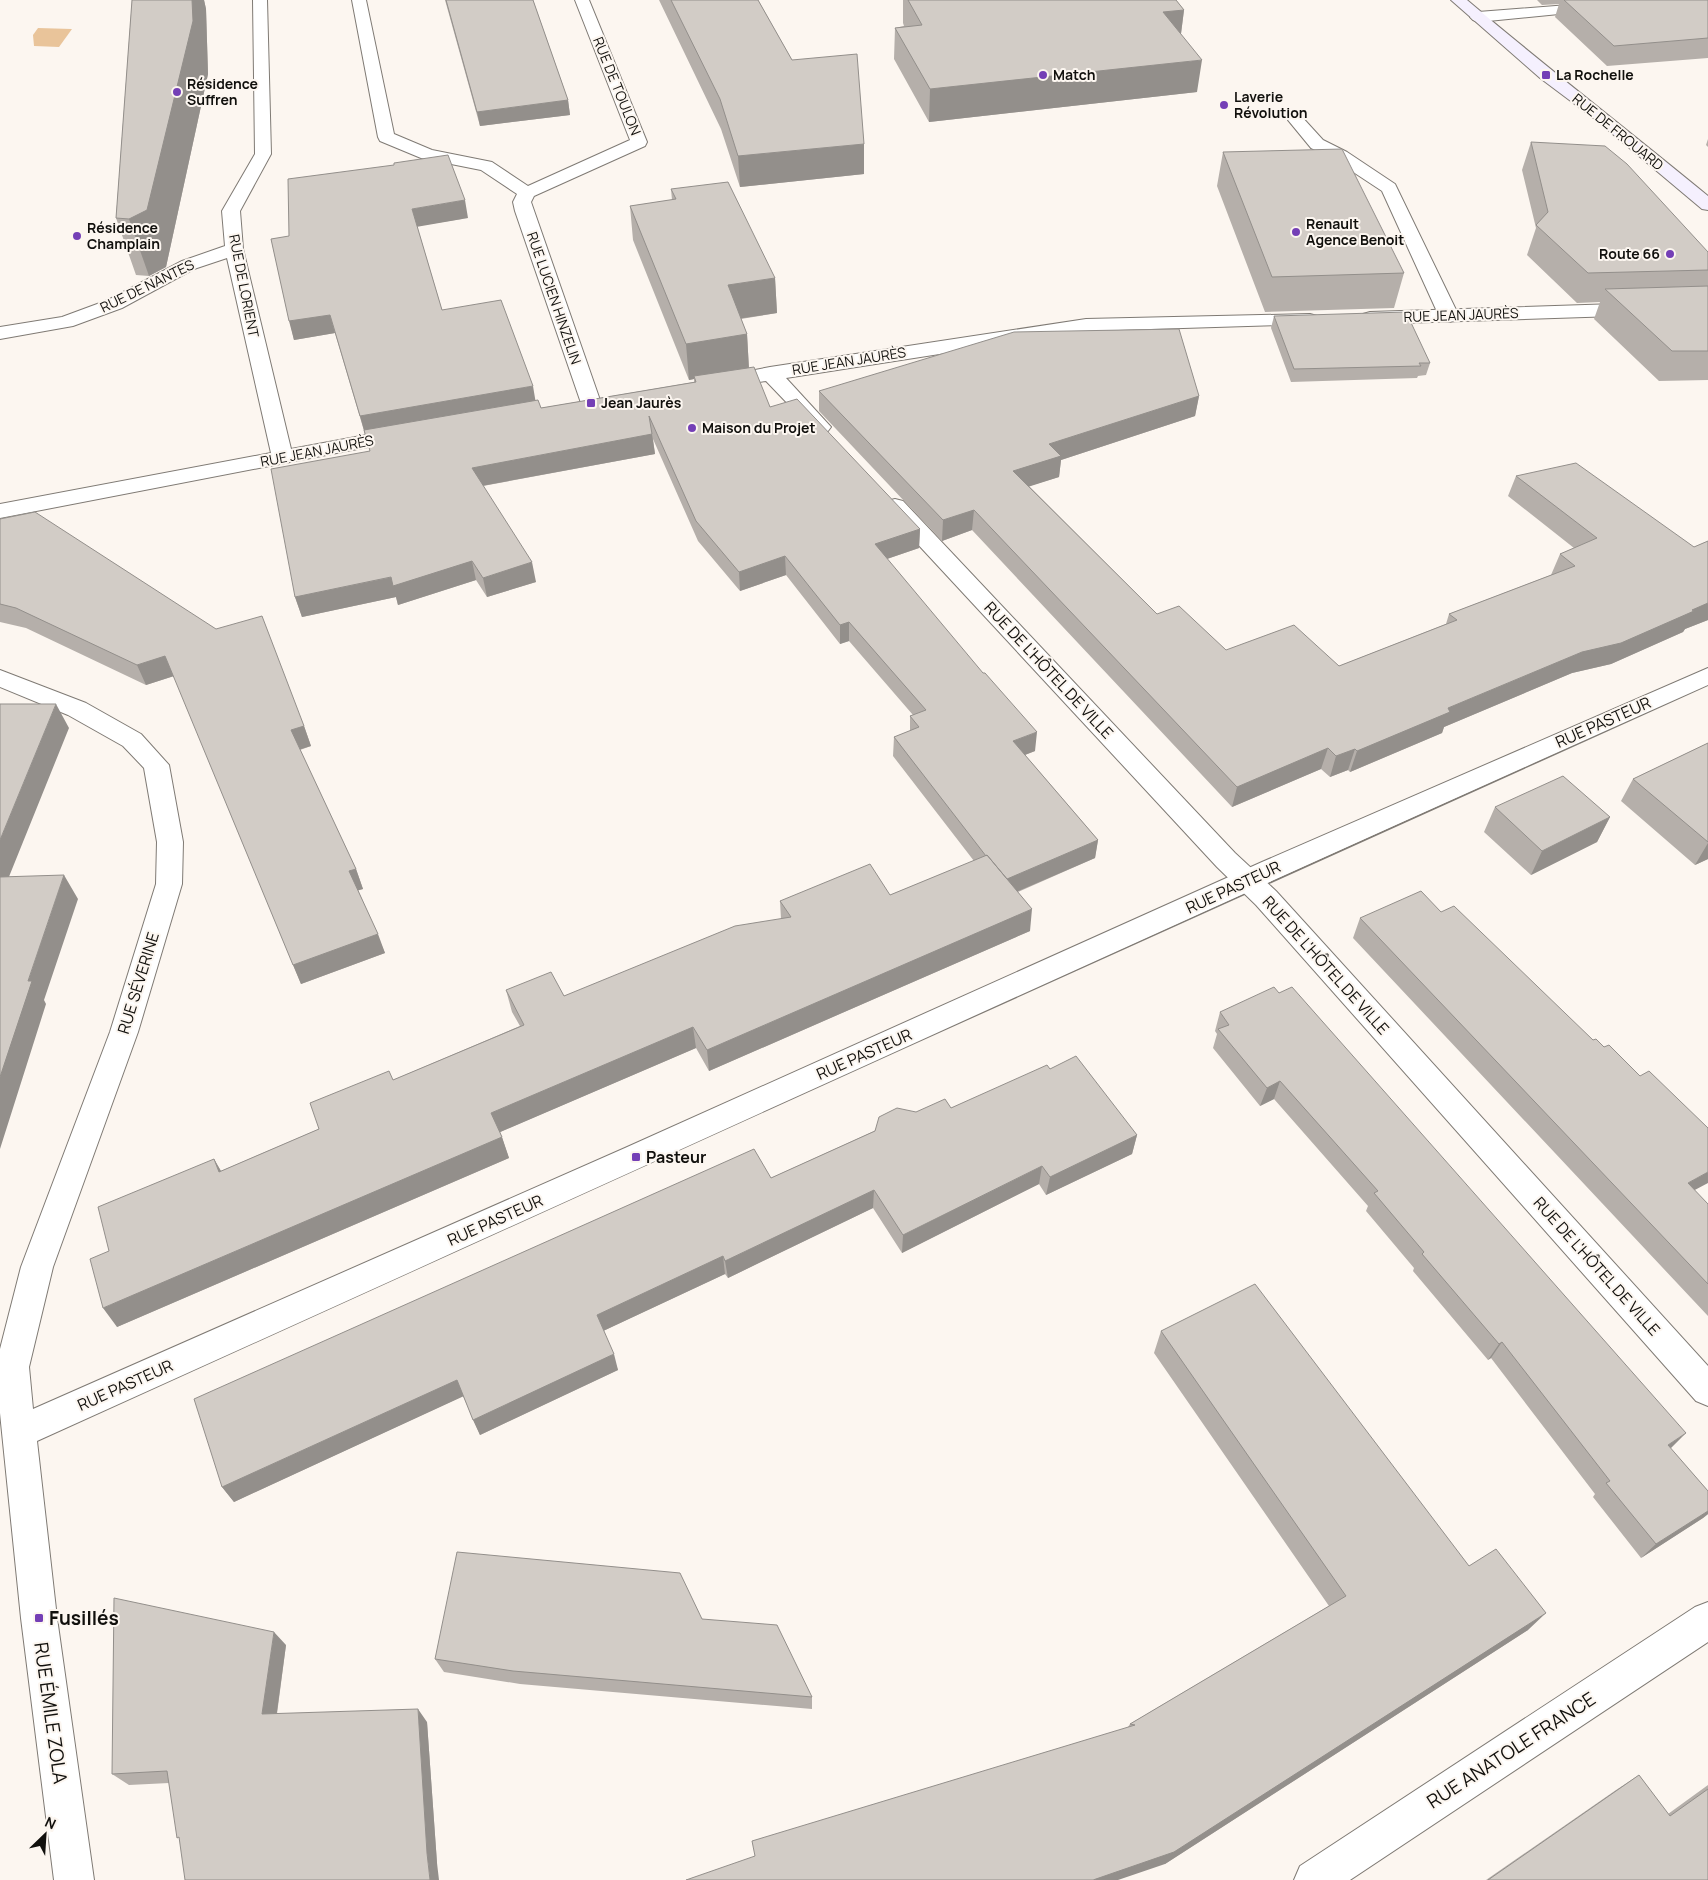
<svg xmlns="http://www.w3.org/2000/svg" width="1708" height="1880" font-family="Manrope,sans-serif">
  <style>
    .green { fill: #e9c49a }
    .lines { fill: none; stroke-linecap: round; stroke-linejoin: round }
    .service-casing { stroke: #7f7a74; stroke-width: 2 }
    .minor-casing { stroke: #7f7a74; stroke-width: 2 }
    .tertiary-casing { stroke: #7f7a74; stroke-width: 2 }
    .secondary-casing { stroke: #7f7a74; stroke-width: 2 }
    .service { fill: #fff; fill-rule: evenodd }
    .minor { fill: #fff; fill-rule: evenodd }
    .tertiary { fill: #fff; fill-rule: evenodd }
    .secondary { fill: #f5f0fe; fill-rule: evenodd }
    .wall { fill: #b5afaa }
    .shaded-wall { fill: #938f8b }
    .building { fill: #d2ccc6; stroke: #938f8b }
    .poi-dot { fill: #743fb6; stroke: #fcf6f0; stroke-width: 2 }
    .labels { text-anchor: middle; stroke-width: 4; stroke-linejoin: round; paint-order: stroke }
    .far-poi-label { font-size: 14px; font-weight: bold; fill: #11100d; stroke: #fcf6f0; text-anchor: start }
    .far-street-label { font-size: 14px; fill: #11100d; stroke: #fcf6f0 }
    .street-label { font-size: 16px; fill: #11100d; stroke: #fcf6f0 }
    .poi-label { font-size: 16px; font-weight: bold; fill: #11100d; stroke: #fcf6f0; text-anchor: start }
    .near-poi-label { font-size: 19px; font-weight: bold; fill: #11100d; stroke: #fcf6f0; text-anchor: start }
    .near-street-label { font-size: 19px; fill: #11100d; stroke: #fcf6f0 }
  </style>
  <rect width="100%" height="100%" fill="#fcf6f0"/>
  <path class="green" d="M38,28L72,29L59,47L34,46L33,35Z"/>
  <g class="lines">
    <defs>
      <path id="service" d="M1594,3L1599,4L1601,7L1599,10L1478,22L1473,20L1470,17L1473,14L1478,12Z
        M1296,115L1302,117L1323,140L1347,152L1395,184L1459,316L1456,320L1449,322L1442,320L1439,316L1382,191L1335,160L1311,148L1288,120L1290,117Z"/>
      <path id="minor" d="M253,0H267L271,154L240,211L243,249L291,449L404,428L411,430L414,434L411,438L404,440L0,518V504L271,453L227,258L194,269L122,308L73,326L0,339V327L62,317L108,300L182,261L225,246L222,211L255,154Z
        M352,0H366L394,134L432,150L492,162L528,186L630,140L575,0H589L647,142L645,146L534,196L531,202L601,403L598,407L591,409L584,407L581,403L515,211L513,202L517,194L481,170L421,158L380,141L378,137Z
        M1708,301V313L1370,324L1363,322L1360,318L1363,314L1370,312Z
        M1310,314L1317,316L1320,320L1317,324L1086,331L786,378L831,427L828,431L821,433L814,431L766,381L720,388L713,386L710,382L713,378L770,367L1086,319Z
        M895,499L903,501L1235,853L1276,891L1708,1366V1406L1696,1401L1256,905L1217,867L887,511L884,506L887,501Z
        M0,670L86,703L141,734L169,765L183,842L182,884L138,1032L53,1267L29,1367L24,1378L12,1383L0,1378V1349L21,1267L110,1032L156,884L157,842L144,768L123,746L68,715L0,687Z
        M1708,1602V1642L1350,1880H1294L1300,1866L1695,1607Z"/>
      <path id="tertiary" d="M1708,668V685C1150,934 594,1190 37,1441L57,1618L94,1880H54L21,1618L0,1413V1353L12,1351L24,1356L29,1367L33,1409L625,1148L1262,862Z"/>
      <path id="secondary" d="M1451,0H1467C1546,67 1628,130 1708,196V210L1702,209L1596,120L1540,78Z"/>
    </defs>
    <use href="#service" class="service-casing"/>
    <use href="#minor" class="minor-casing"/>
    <use href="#tertiary" class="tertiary-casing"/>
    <use href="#secondary" class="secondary-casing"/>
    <use href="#service" class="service"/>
    <use href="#minor" class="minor"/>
    <use href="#tertiary" class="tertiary"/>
    <use href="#secondary" class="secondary"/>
  </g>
  <path class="wall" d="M132,0H204L206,9L208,74L166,267L149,276L136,275L116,218Z
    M445,0H533L568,100L570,115L480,126Z
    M659,0H758L792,60L864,144V174L740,187L721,129Z
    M903,0H1176L1184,10L1181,34L1197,92L929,122L894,59L895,28L904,26L903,23Z
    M1537,0H1708V58L1607,66L1555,17L1559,4L1542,5Z
    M1708,139V147L1706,145Z
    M1531,142L1708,252V380L1659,381L1594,319L1600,302L1577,303L1527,255L1536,228L1522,170Z
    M1223,152L1404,273L1394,308L1265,312L1217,186Z
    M671,189L775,278L777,313L741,319L747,334L749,368L770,407L920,529L919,548L887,559L1035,751L1025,755L1098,840L1095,858L1018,892L1030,931L709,1071L696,1048L500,1132L509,1158L117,1327L109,1251L214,1159L221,1171L319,1129L393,1080L520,1026L512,1012L506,990L564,996L781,919L780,901L890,895L974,861L893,756L894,737L910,731V716L913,715L849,641L840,644L786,575L740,591L698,541L653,439L655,454L483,486L536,582L487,597L476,580L398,605L396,597L302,617L295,597L370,451L335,333L294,340L271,239L468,218L417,226L442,310L535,401L541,408L694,382V379L689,380L633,240L630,206L672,200Z
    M1274,316L1430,363L1426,375L1418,376L1417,378L1291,382L1271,328Z
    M819,391L1199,396L1195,416L1061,460L1059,477L1029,486L1157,614L1226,650L1339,666L1446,624L1449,614L1551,575L1560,554L1574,548L1508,496L1516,476L1694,547L1708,541V620L1685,629L1683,632L1611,664L1572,673L1444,727L1442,733L1350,772L1348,770L1330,777L1321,769L1232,807L972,530L942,541L819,411Z
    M0,519L304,726L311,746L300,750L356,869L363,889L358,890L385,953L301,984L174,676L146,685L26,628L0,622Z
    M1708,743V859L1695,865L1621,801L1633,779Z
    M1495,807L1610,817L1597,842L1531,875L1484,832Z
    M1360,918L1694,1190L1708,1204V1316L1353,938Z
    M1220,1012L1670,1448L1708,1491V1514L1703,1518L1641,1558L1593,1497L1595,1494L1491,1358L1488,1360L1413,1271L1414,1268L1366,1211L1368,1206L1274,1099L1260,1106L1213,1048L1217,1034L1215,1031Z
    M1050,1069L1137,1135L1132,1154L1046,1195L1039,1184L902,1253L873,1208L728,1278L725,1274L603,1331L618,1370L480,1435L463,1396L234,1502L222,1487L771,1178L916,1112L951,1108Z
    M1161,1331L1469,1566L1528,1630L1165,1864L1128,1727L1130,1724L1329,1606L1154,1353Z
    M702,1619L812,1697V1709L520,1684L444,1672L435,1659Z
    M286,1645L277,1714L427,1722L437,1863L180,1840L169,1783L129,1785L112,1774Z
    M1639,1775L1668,1814L1708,1785V1880H1486L1616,1790Z"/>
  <path class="shaded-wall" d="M192,0H204L206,9L208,74L166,267L149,276L129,219Z
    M1184,10L1180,41L1163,12Z
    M1202,60L1197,92L929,122L930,89Z
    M568,100L570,115L480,126L477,112Z
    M864,144V174L740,187L738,156Z
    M465,200L468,218L416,227L412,209Z
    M775,278L777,313L730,320L728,285Z
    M330,315L335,333L294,340L289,321Z
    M747,334L749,370L694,376V379L689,380L686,344Z
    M533,386L536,404L365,434L360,416Z
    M1199,396L1195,416L1061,460L1059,477L1012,492L1013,471L1049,444Z
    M652,434L655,454L476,487L472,468Z
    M974,510L972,530L942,541L943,520Z
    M920,529L919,548L875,563V544Z
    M785,556L786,575L740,591L739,572Z
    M472,561L476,580L398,605L396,597L302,617L295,597Z
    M532,562L536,582L487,597L483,578Z
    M1708,603V620L1685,629L1683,632L1611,664L1572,673L1444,727L1442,733L1350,772L1357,751L1448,708L1582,652Z
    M849,622V641L840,644V625Z
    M165,656L174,676L146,685L137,665Z
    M56,704L69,728L0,899V840Z
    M304,726L311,746L298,750L291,730Z
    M1037,732L1035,751L1011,760L1013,741Z
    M1328,748L1321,769L1232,807L1237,787Z
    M1355,749L1348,770L1330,777L1336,756Z
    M1610,817L1597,842L1531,875L1542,851Z
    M1098,840L1095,858L1002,898L1004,880Z
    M1708,843V859L1695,865Z
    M356,869L363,889L356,891L349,871Z
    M64,875L78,899L44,1000L46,1004L0,1149V1077L28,981Z
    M1032,909L1030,931L709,1071L707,1050Z
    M378,934L385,953L301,984L293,965Z
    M693,1027L696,1048L498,1133L491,1113Z
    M1280,1081L1274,1099L1260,1106L1267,1088Z
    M1137,1135L1132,1154L1046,1195L1050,1177Z
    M502,1137L509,1158L117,1327L103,1308Z
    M214,1159L226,1180L219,1172Z
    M1042,1166L1039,1184L902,1253L903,1235Z
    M1708,1172V1183L1674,1201L1688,1183Z
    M874,1190L873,1208L728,1278L725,1261Z
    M723,1256L725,1274L601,1332L597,1315Z
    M1502,1342L1491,1358L1488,1360L1499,1344Z
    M614,1354L618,1370L480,1435L473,1420Z
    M457,1380L464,1396L234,1502L222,1487Z
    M1686,1433L1671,1448L1653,1460L1668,1445Z
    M1708,1511V1514L1703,1518L1641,1558L1656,1544Z
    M1546,1613L1528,1630L1165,1864L1118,1880H1093Z
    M274,1632L286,1645L275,1726L262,1714Z
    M418,1709L427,1722L437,1863L439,1880H430L427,1853Z"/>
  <path class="building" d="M132,0H192L193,21L147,210L129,219L116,218Z
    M446,0H533L568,100L477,112Z
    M671,0H758L792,60L857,54L864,144L738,156L720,99Z
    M908,0H1176L1184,10L1163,12L1202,60L930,89L895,28L922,25Z
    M1564,0H1708V38L1614,46Z
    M1531,142L1605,146L1627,164L1708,252V270L1588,273L1536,225L1548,212Z
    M1342,149L1404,273L1272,277L1223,152Z
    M448,155L465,200L412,209L442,310L501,300L533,386L360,416L330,315L289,321L271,239L289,236L288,179L394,165V163Z
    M728,182L775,278L728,285L747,334L686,344L630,206L676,199L671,189Z
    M1708,286V351H1672L1605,289Z
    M1406,312L1430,363H1419L1421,366L1294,369L1274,316Z
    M1179,329L1199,396L1049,444L1061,456L1013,471L1157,614L1179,606L1226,650L1294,625L1339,666L1457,620L1449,614L1575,566L1560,554L1597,538L1516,476L1576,463L1694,547L1708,541V603L1692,610L1694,611L1621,643L1582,652L1448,708L1450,712L1357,751L1355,749L1336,756L1328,748L1237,787L974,510L943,520L819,391L1014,332Z
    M754,367L770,407L797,399L920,529L875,544L983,673H985L1037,732L1013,741L1098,840L1007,879L987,855L986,856L894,737L919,727L910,716L926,710L849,622L840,625L785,556L739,572L696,521L649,416L652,434L472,468L532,562L483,578L472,561L393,586L391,577L295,597L271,469L370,451L364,430L538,400L541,408L696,382L694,376Z
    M35,512L216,629L262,616L304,726L291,730L356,869L349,871L378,934L293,965L165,656L137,665L16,608L0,604V519Z
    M0,704H56L0,840Z
    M1708,743V842L1633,779Z
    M1563,776L1610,817L1542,851L1495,807Z
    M987,855L1032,909L707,1050L693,1027L491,1113L502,1137L103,1308L90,1259L109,1251L98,1207L214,1159L219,1172L319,1129L310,1103L389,1071L393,1080L524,1025L506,990L551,972L564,996L735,926L791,917L780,901L870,864L890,895Z
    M64,875L28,981H32L0,1077V877Z
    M1421,891L1441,912L1454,906L1593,1040L1596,1039L1604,1047L1609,1045L1640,1076L1649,1071L1708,1128V1172L1688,1183L1708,1204V1284L1360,918Z
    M1274,987L1279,993L1292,987L1686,1433L1668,1445L1708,1491V1511L1656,1544L1606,1483L1610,1481L1502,1342L1499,1344L1422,1254L1424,1252L1374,1193L1378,1191L1280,1081L1267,1088L1218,1029L1229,1025L1220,1012Z
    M1076,1056L1137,1135L1050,1177L1042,1166L903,1235L874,1190L725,1261L723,1256L597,1315L614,1354L473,1420L457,1380L222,1487L194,1399L754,1149L771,1178L875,1131L879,1117L897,1108L916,1112L945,1099L951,1108L1047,1065L1050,1069Z
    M1255,1284L1469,1566L1496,1549L1546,1613L1174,1852L1093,1880H686L755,1856L752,1841L1135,1725L1130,1724L1346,1596L1161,1331Z
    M457,1552L680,1573L702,1619L777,1625L812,1697L513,1671L435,1659Z
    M114,1598L274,1632L262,1714L418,1709L427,1853L430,1880H185L179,1837L177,1838L167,1771L112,1774Z
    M1639,1775L1670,1816L1708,1789V1880H1488Z"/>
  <g class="poi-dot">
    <circle cx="1043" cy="75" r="5"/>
    <rect x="1541" y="70" width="10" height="10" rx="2.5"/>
    <circle cx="177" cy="92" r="5"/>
    <circle cx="1224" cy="105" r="5"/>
    <circle cx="1296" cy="232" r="5"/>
    <circle cx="77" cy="236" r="5"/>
    <circle cx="1670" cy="254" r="5"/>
    <rect x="586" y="398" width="10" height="10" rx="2.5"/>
    <circle cx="692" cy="428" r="5"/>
    <rect x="631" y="1152" width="10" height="10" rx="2.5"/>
    <rect x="34" y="1613" width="10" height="10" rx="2.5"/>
  </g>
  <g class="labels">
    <g class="far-poi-label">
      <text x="1053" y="80">Match</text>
      <text x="1556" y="80">La Rochelle</text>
      <text x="187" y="89">Résidence<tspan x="187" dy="16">Suffren</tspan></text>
      <text x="1234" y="102">Laverie<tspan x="1234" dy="16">Révolution</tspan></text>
      <text x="1306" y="229">Renault<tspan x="1306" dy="16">Agence Benoit</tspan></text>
      <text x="87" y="233">Résidence<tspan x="87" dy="16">Champlain</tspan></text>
      <text x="1660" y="259" text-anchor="end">Route 66</text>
      <text x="601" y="408">Jean Jaurès</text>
      <text x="702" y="433">Maison du Projet</text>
    </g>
    <g class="far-street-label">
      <text transform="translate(617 86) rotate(68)" y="5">RUE DE TOULON</text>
      <text transform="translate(1618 132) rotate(39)" y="5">RUE DE FROUARD</text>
      <text transform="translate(147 286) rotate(-26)" y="5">RUE DE NANTES</text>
      <text transform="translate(244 286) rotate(79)" y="5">RUE DE LORIENT</text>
      <text transform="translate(554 298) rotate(71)" y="5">RUE LUCIEN HINZELIN</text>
      <text transform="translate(1461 315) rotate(-2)" y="5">RUE JEAN JAURÈS</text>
      <text transform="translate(849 361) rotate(-9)" y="5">RUE JEAN JAURÈS</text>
      <text transform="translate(317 451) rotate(-11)" y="5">RUE JEAN JAURÈS</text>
    </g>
    <g class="street-label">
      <text transform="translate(1049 670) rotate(47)" y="6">RUE DE L'HÔTEL DE VILLE</text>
      <text transform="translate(1603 722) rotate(-24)" y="6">RUE PASTEUR</text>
      <text transform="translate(1233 887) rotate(-25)" y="6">RUE PASTEUR</text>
      <text transform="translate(1326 965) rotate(48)" y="6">RUE DE L'HÔTEL DE VILLE</text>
      <text transform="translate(138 983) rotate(-73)" y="6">RUE SÉVERINE</text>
      <text transform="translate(864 1054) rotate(-24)" y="6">RUE PASTEUR</text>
      <text transform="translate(495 1220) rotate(-24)" y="6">RUE PASTEUR</text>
      <text transform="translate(1597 1266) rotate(48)" y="6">RUE DE L'HÔTEL DE VILLE</text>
      <text transform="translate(125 1385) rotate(-24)" y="6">RUE PASTEUR</text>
    </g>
    <g class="poi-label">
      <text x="646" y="1163">Pasteur</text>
    </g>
    <g class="near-poi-label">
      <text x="49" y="1625">Fusillés</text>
    </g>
    <g class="near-street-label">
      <text transform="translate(51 1713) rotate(82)" y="7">RUE ÉMILE ZOLA</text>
      <text transform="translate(1511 1750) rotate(-33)" y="7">RUE ANATOLE FRANCE</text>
    </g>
  </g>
  <g transform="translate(45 1835) rotate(25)" stroke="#fcf6f0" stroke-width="4" paint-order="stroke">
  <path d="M0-4L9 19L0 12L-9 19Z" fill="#11100d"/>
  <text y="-8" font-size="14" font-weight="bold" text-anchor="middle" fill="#11100d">N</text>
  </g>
</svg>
